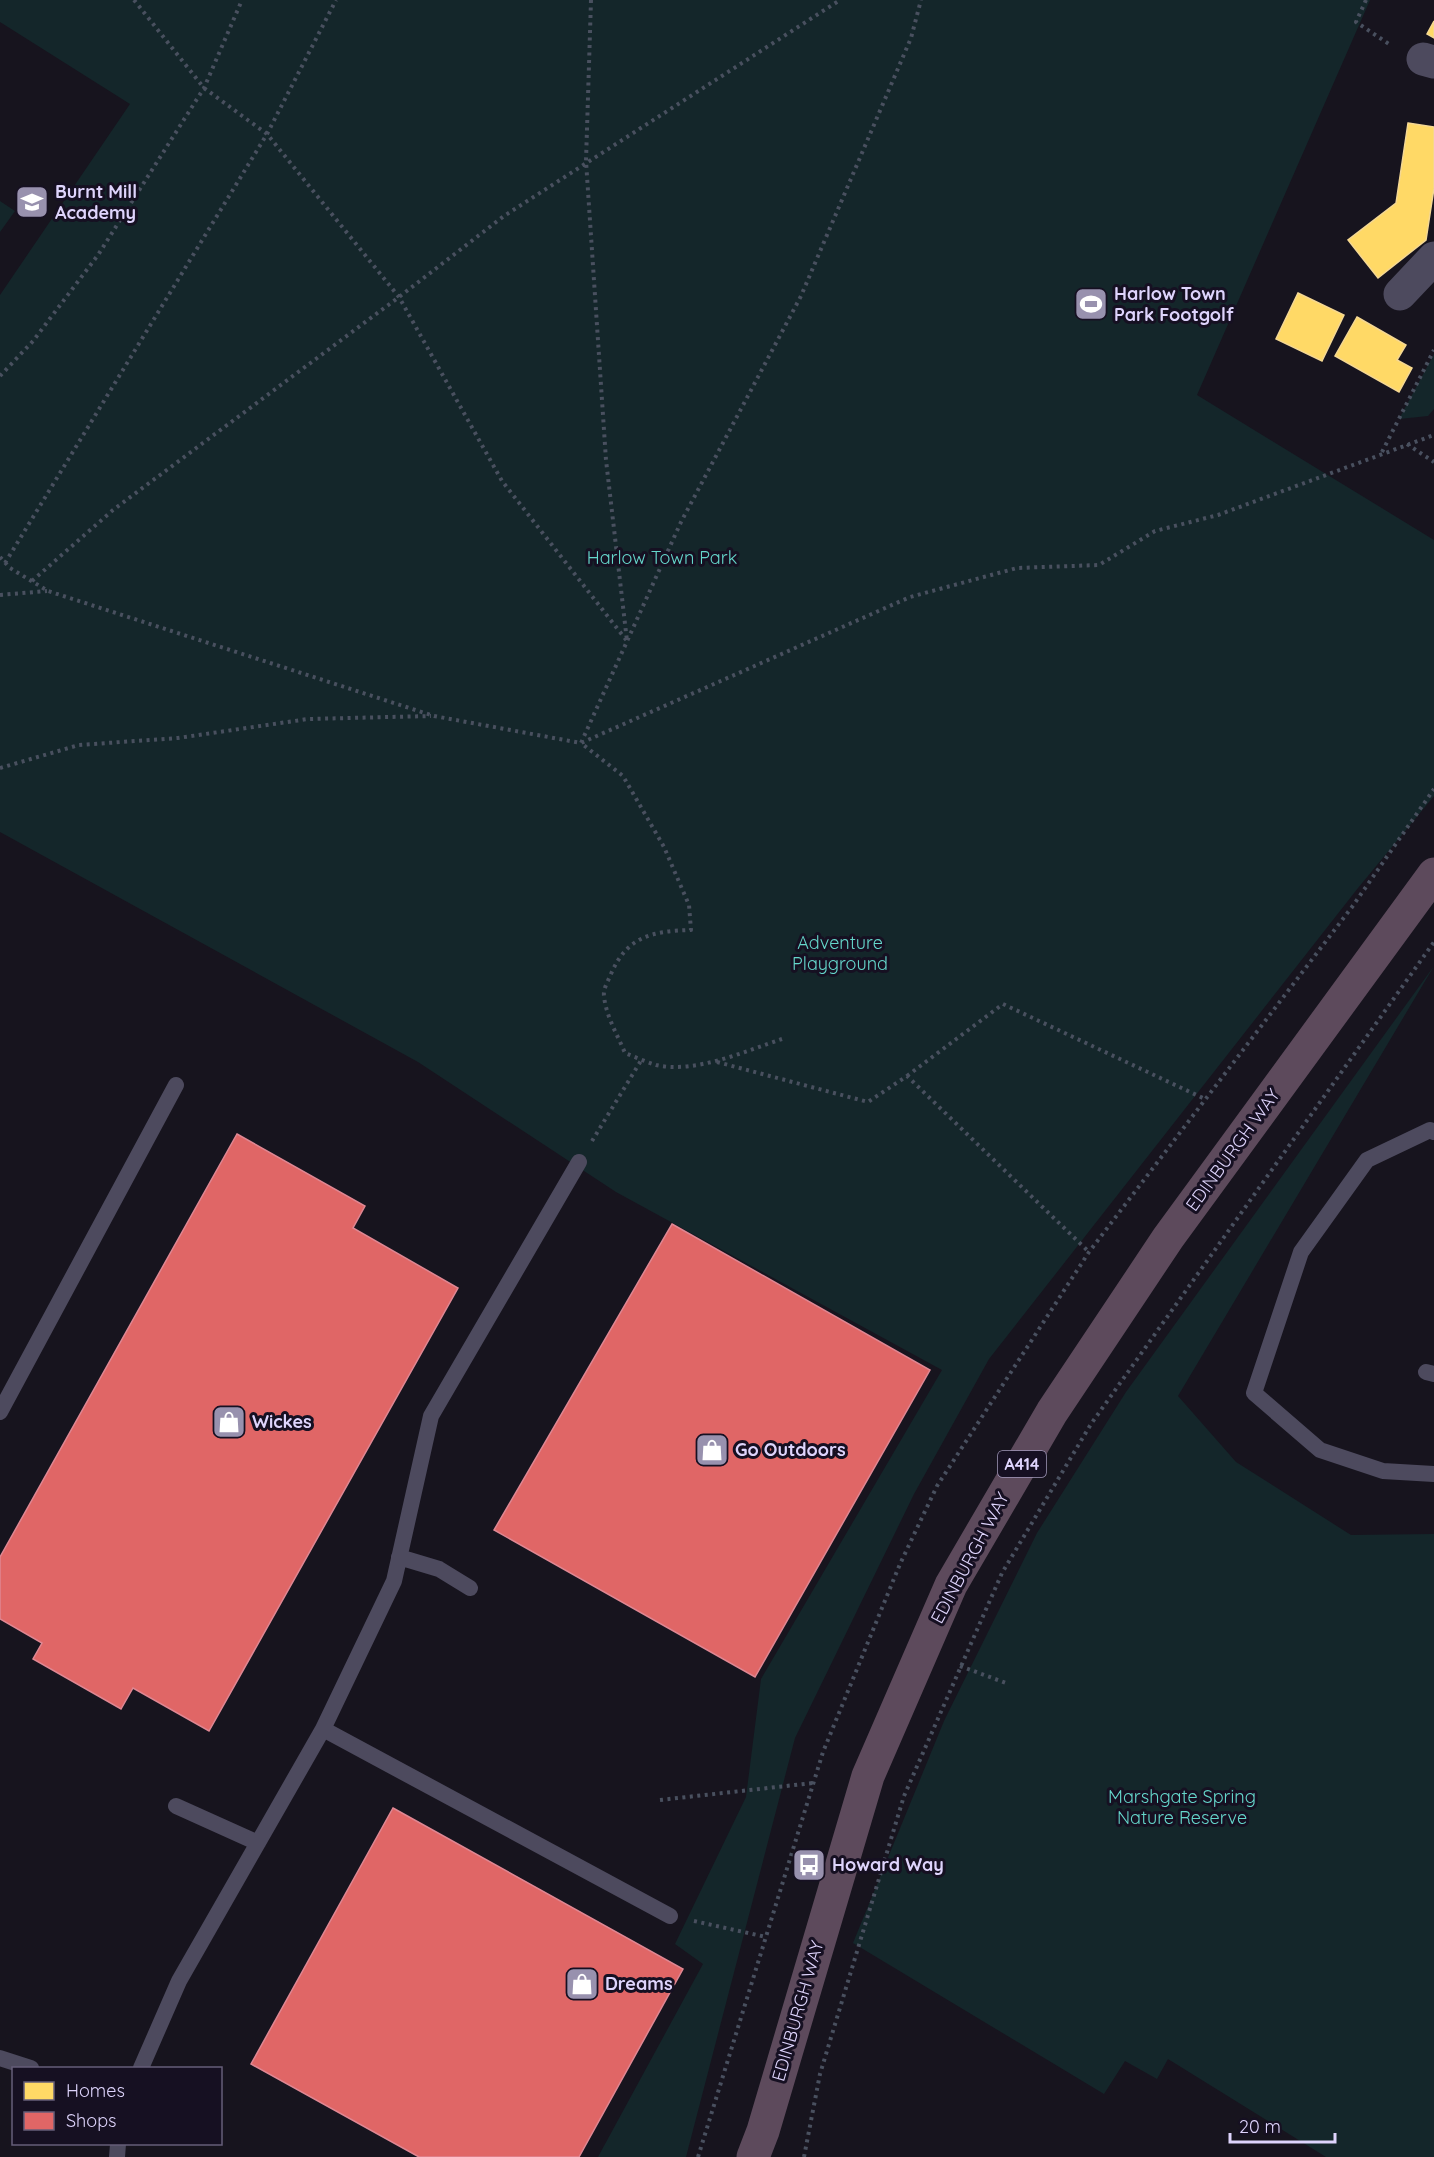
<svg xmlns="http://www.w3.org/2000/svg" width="1434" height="2157" font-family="Quicksand,sans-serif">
	<rect width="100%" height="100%" fill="#17141e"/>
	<path fill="#14262a" d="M0 0H1370L1197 395 1434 540V796L1358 888 989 1359 914 1494 795 1738 686 2157H598L703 1964 675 1944 746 1797 761 1679 942 1370 616 1192 418 1062 0 832V295L130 104 0 22Z
		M0 201 15 211 0 232Z
		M1434 354V409L1428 416 1399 419Z
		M1434 966 1178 1396 1236 1462 1351 1535 1434 1534V2157H1326L1168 2059 1157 2079 1125 2061 1104 2094 853 1943 944 1721 1037 1533 1126 1392Z"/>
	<path fill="#ffd966" stroke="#f5d893" stroke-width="1.5" d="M1434 21V38L1427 34Z
		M1408 123 1434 127V188L1426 240 1378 278 1348 240 1396 203Z
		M1298 293 1344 315 1322 361 1276 339Z
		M1357 317 1406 345 1397 360 1412 368 1399 392 1335 356Z"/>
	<path fill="#e06666" stroke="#df8793" stroke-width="1.5" d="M237 1134 365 1206 353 1228 458 1288 209 1731 133 1688 121 1709 33 1659 42 1643 0 1619V1557Z
		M672 1224 930 1370 755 1677 494 1530Z
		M393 1808 683 1969 579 2157H419L251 2064Z"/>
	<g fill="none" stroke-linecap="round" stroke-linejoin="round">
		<path stroke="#49505f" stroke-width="4" stroke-dasharray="3 4.5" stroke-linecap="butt" d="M134 0 204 88 267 134 399 297 502 481 627 641
			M591 0 586 161 606 460 627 641
			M1366 0 1356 22 1392 46
			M0 376 33 341 98 255 204 88 242 0
			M1407 444 1434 462
			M1382 452 1434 350
			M0 557 10 568 48 591 434 716 581 743 910 597 1017 568 1099 565 1155 531 1218 515 1434 435
			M5 563 267 134 336 0
			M32 581 113 510 399 297 504 216 840 0
			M0 595 47 591
			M0 768 79 745 178 738 308 719 431 716
			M782 1039C746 1051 694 1074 656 1065 646 1062 635 1057 625 1053 617 1034 606 1016 604 996 603 989 608 981 611 974 627 936 653 931 691 930L689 905 664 847 623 776 581 743 681 522 801 296 911 38 921 0
			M717 1062 868 1102 907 1076 1089 1252
			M907 1076 1003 1004 1205 1099
			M592 1141 642 1059
			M960 1666 1006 1683
			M660 1800 813 1783
			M694 1921 766 1937
			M698 2157 823 1752 900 1564 937 1486 1089 1252 1352 907 1434 789
			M804 2157 820 2074 904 1796 1002 1573 1091 1424 1434 942"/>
		<path stroke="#4d4a5e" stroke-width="16" d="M1434 1132 1430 1130 1367 1160 1301 1252 1254 1393 1320 1450 1383 1471 1434 1474
			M1426 1372 1434 1374
			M0 1412 176 1085
			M399 1557 439 1569 470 1588
			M323 1729 670 1916
			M176 1806 258 1843
			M0 2058 31 2068
			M141 2068 179 1981 323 1729 394 1581 431 1416 579 1162
			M117 2157 118 2144"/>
		<path stroke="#4d4a5e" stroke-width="33" d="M1423 59 1434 62
			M1400 294 1434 258"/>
		<path stroke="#5d4a5c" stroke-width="33" d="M753 2157 763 2131 868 1776 951 1585 1052 1412 1168 1238 1434 874"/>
	</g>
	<defs>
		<g id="school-square" transform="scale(1.725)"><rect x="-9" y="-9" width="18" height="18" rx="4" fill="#9891ae" stroke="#161022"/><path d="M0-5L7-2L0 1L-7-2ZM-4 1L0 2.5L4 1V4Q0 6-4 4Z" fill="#fff"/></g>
		<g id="stadium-square" transform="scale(1.725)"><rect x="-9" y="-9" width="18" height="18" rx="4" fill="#9891ae" stroke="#161022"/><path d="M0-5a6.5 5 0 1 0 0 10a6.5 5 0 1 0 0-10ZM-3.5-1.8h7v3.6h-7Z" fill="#fff"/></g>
		<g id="shop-square" transform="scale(1.725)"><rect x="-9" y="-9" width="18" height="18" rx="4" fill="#9891ae" stroke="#161022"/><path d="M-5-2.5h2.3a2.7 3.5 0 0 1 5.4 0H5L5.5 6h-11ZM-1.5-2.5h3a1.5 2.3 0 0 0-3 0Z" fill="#fff"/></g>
		<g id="bus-square" transform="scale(1.725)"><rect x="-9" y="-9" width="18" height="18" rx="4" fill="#9891ae" stroke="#161022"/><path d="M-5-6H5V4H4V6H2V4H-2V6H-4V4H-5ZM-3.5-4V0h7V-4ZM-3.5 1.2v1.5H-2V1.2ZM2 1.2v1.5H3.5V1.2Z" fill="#fff"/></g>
	</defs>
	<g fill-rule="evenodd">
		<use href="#school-square" x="32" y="202"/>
		<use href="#stadium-square" x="1091" y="304"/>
		<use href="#shop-square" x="229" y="1422"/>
		<use href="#shop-square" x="712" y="1450"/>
		<use href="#bus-square" x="809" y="1865"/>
		<use href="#shop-square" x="582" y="1984"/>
	</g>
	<g text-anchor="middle" stroke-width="6" stroke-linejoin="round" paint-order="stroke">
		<rect fill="#161022" stroke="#a299bb" stroke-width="1.5" x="998" y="1451" width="48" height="26" rx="4.5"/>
		<g font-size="16" font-weight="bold" fill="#ded4fc">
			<text x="1022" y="1470">A414</text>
		</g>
		<g font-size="18" font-weight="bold" fill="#ded4fc" stroke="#161022" text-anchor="start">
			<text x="55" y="198">Burnt Mill<tspan x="55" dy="21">Academy</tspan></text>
			<text x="1114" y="300">Harlow Town<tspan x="1114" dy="21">Park Footgolf</tspan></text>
			<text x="252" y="1428">Wickes</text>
			<text x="735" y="1456">Go Outdoors</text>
			<text x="832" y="1871">Howard Way</text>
			<text x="605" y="1990">Dreams</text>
		</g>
		<g font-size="18" fill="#65d7cb" stroke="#161022">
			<text x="662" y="564">Harlow Town Park</text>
			<text x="840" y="949">Adventure<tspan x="840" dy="21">Playground</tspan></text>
			<text x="1182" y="1803">Marshgate Spring<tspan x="1182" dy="21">Nature Reserve</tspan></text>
		</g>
		<g font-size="18" fill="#ded4fc" stroke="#161022">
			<text transform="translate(1233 1150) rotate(-54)" y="6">EDINBURGH WAY</text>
			<text transform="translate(970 1558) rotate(-62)" y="6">EDINBURGH WAY</text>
			<text transform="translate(798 2011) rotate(-74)" y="6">EDINBURGH WAY</text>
		</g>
	</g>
	<rect x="12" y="2067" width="210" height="78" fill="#161022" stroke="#665e79" stroke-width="1.5"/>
	<rect x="24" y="2082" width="30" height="18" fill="#ffd966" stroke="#665e79" stroke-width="1.5"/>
	<text x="66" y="2097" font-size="18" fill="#ded4fc">Homes</text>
	<rect x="24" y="2112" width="30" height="18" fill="#e06666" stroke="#665e79" stroke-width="1.5"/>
	<text x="66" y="2127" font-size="18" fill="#ded4fc">Shops</text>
	<path d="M1230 2133v9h105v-9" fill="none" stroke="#ded4fc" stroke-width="3"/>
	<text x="1239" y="2133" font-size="18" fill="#ded4fc" stroke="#161022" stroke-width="4.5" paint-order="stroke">20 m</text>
</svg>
